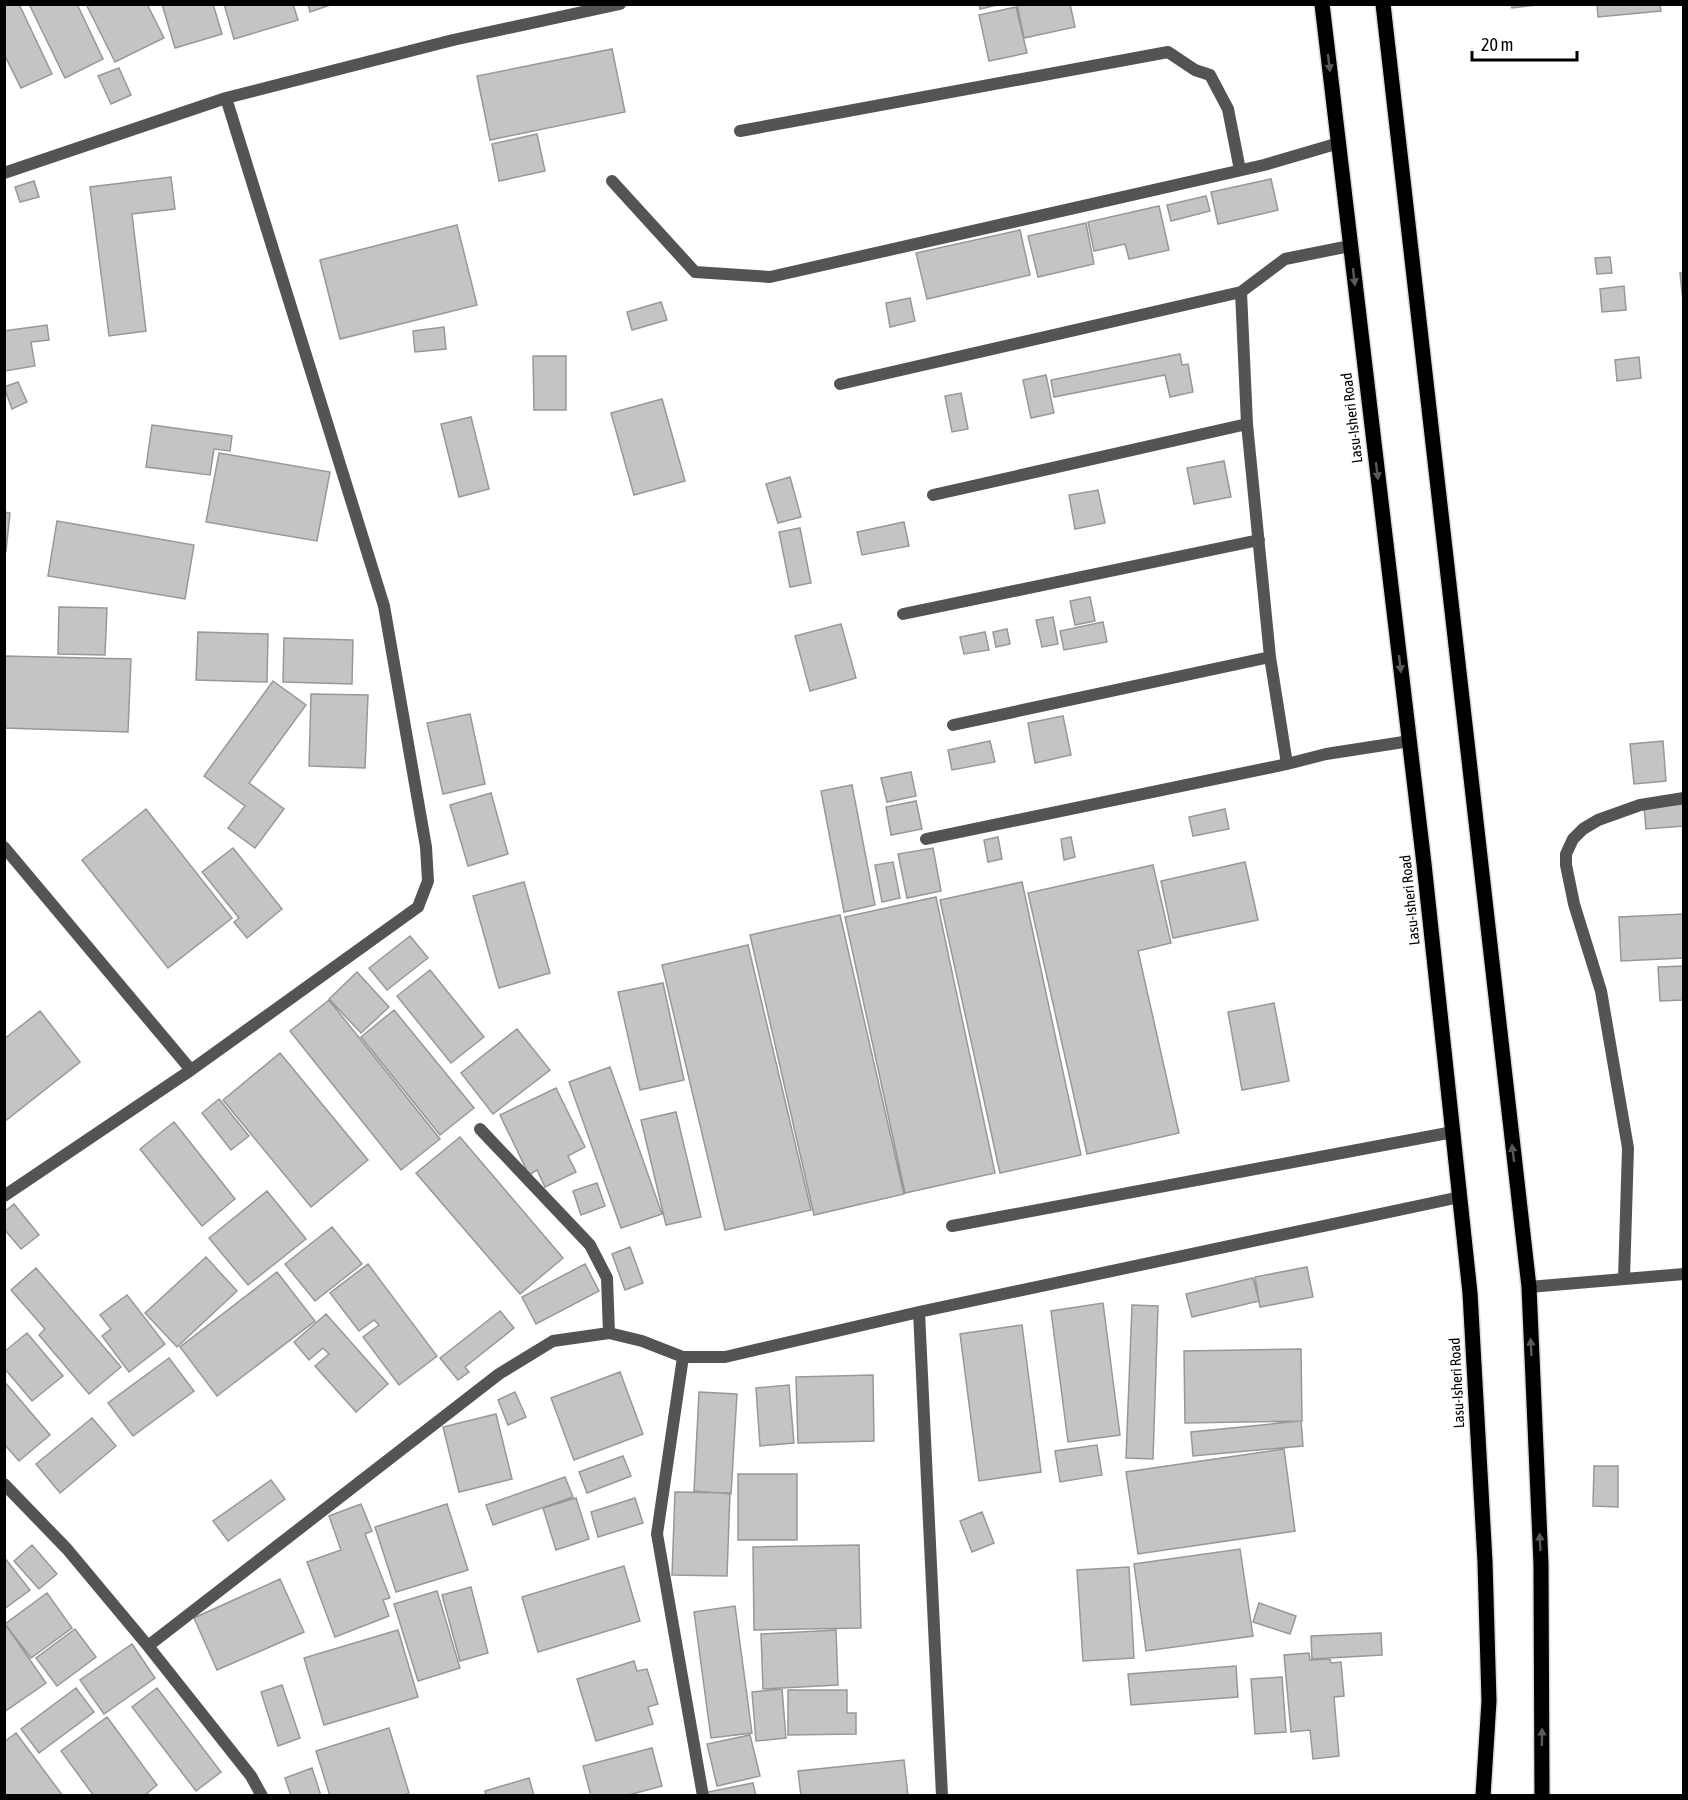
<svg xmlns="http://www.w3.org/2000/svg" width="1688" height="1800" font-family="'Asap Condensed',sans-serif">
	<rect width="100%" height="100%" fill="#fff"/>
	<path fill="#c4c4c4" stroke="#989898" stroke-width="1.5" d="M4 4H19L52 74 21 88 4 54Z
		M29 4H77L103 59 65 78Z
		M86 4H147L164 38 115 62Z
		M162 4H213L222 34 175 48Z
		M224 4H293L298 20 234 39Z
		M308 4H333L310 12Z
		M979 4H1001L980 9Z
		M1017 4H1070L1075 27 1024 38Z
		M1511 4H1544L1512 8Z
		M1597 4H1660L1661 11 1598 17Z
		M1016 7 1027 53 989 61 979 15Z
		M612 49 625 112 490 140 477 76Z
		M119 68 131 95 111 104 98 76Z
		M537 134 545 171 499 181 492 144Z
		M171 177 175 209 132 214 146 331 109 336 90 187Z
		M1271 179 1278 210 1218 224 1211 192Z
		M34 181 39 197 20 202 15 187Z
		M1206 196 1210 211 1171 221 1167 205Z
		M1159 206 1169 250 1129 259 1125 244 1094 251 1088 222Z
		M1086 223 1094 264 1038 277 1028 236Z
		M457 225 477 305 340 339 320 260Z
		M1020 230 1030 275 927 299 916 253Z
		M1610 257 1612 273 1597 274 1595 258Z
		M1680 273H1684V310Z
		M1624 286 1626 310 1602 312 1600 289Z
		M910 298 915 321 890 327 886 303Z
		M661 302 667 320 632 330 627 312Z
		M47 325 49 340 31 342 35 366 4 371V331Z
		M444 327 446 349 415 352 413 331Z
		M1180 354 1182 365 1188 364 1193 392 1170 397 1165 375 1054 397 1051 380Z
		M533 356H566V410H534Z
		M1639 357 1641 378 1617 381 1615 360Z
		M1046 375 1054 413 1031 418 1023 380Z
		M18 382 27 402 12 409 4 387Z
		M961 393 968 429 952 432 945 396Z
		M662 399 685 481 634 495 611 413Z
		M471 417 489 489 459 497 441 424Z
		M152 425 232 436 230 451 214 449 210 475 146 467Z
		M219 453 330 472 317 541 206 522Z
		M1224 461 1231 497 1194 504 1187 468Z
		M790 477 801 517 778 523 766 484Z
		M1098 490 1105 523 1075 529 1069 495Z
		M4 512 10 513 6 551H4Z
		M57 521 194 545 185 599 48 576Z
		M904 522 909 546 862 555 857 532Z
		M800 528 811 583 790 587 779 532Z
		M1090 597 1095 621 1075 625 1070 601Z
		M59 607 107 608 105 655 58 654Z
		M1053 617 1058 644 1042 647 1036 620Z
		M1103 622 1107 642 1064 650 1060 631Z
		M841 624 856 678 810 691 795 636Z
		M1007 629 1010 644 996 647 993 632Z
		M198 632 268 634 267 682 196 680Z
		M985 632 989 650 964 654 960 637Z
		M284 638 353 640 352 684 283 682Z
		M4 656 131 659 128 732 4 728Z
		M273 681 306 705 249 783 284 809 255 848 228 828 245 806 204 776Z
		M311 694 368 695 365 768 309 766Z
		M470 714 485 784 443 794 427 723Z
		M1063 716 1071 755 1035 763 1028 723Z
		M990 741 995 762 952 770 948 750Z
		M1663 741 1666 781 1634 784 1630 744Z
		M911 772 916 796 887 802 881 778Z
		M852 785 875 905 844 912 821 791Z
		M491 793 508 854 468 866 450 805Z
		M916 801 922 829 891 835 886 807Z
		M1684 804V826L1646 829 1644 807Z
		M146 809 232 918 168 968 82 860Z
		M1225 809 1229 829 1193 836 1189 817Z
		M998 837 1002 859 988 862 984 840Z
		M1071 837 1075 857 1064 860 1061 839Z
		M233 848 282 909 247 938 234 922 239 918 202 872Z
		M933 848 941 891 907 898 898 854Z
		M893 862 900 898 882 902 875 865Z
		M1245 862 1258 920 1173 938 1161 881Z
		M1153 865 1171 943 1138 951 1179 1133 1087 1154 1028 893Z
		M524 882 550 973 499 988 473 896Z
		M1022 882 1081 1155 1000 1173 940 900Z
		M936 897 995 1173 905 1193 845 917Z
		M1684 914V958L1621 961 1619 917Z
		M840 915 904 1194 814 1215 750 935Z
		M410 936 428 958 387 990 369 968Z
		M748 945 811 1210 725 1230 662 965Z
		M1684 966V1000L1660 1001 1658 967Z
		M430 970 484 1037 451 1063 397 996Z
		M357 972 389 1007 361 1033 329 999Z
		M663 983 684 1080 640 1090 618 992Z
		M329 1000 440 1139 401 1170 290 1031Z
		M1274 1003 1289 1081 1242 1090 1228 1012Z
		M394 1010 474 1108 440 1135 361 1037Z
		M40 1011 80 1062 4 1122V1039Z
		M517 1029 550 1070 493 1114 461 1073Z
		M280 1053 368 1160 311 1207 223 1100Z
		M610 1067 662 1214 621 1228 569 1082Z
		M556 1088 585 1147 568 1156 576 1172 545 1187 537 1170 529 1175 500 1115Z
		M219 1099 249 1136 231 1150 202 1113Z
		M676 1112 701 1217 666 1225 641 1120Z
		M174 1122 235 1199 202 1226 140 1149Z
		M460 1137 563 1258 520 1294 416 1173Z
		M597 1183 605 1206 581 1215 573 1191Z
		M267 1191 306 1239 248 1285 209 1238Z
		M14 1204 39 1235 21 1249 4 1229V1212Z
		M332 1227 362 1264 315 1301 285 1264Z
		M630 1247 643 1283 625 1290 612 1254Z
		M206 1257 237 1291 177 1347 145 1313Z
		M368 1264 437 1356 399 1385 363 1337 379 1325 374 1320 359 1331 330 1293Z
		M585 1264 599 1291 536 1324 522 1297Z
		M1307 1267 1313 1297 1260 1307 1255 1277Z
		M36 1268 121 1367 89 1394 39 1335 45 1329 11 1290Z
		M277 1272 315 1321 217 1396 180 1347Z
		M1253 1278 1259 1301 1192 1317 1186 1294Z
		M127 1295 165 1344 129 1372 102 1336 111 1329 100 1315Z
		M1103 1303 1120 1435 1068 1442 1051 1311Z
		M1132 1305 1158 1306 1153 1459 1126 1458Z
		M500 1311 514 1328 465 1367 469 1372 458 1380 440 1358Z
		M326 1314 388 1384 356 1412 315 1366 329 1354 323 1348 309 1360 294 1342Z
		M1022 1325 1041 1472 979 1481 960 1334Z
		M27 1333 63 1376 32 1401 4 1368V1352Z
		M1301 1349 1302 1421 1185 1423 1184 1351Z
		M169 1358 194 1391 133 1436 108 1403Z
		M620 1372 643 1434 574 1460 551 1398Z
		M873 1375 874 1441 798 1443 796 1377Z
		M4 1381 50 1435 19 1461 4 1444Z
		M789 1385 794 1443 760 1446 756 1388Z
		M515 1392 526 1417 508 1425 498 1400Z
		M699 1392 737 1394 731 1494 694 1491Z
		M496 1414 512 1479 459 1492 443 1427Z
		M92 1418 116 1446 60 1493 36 1464Z
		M1301 1421 1303 1446 1193 1456 1191 1432Z
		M1097 1445 1102 1475 1060 1482 1055 1451Z
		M1284 1449 1295 1531 1138 1554 1126 1472Z
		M623 1456 631 1476 587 1493 579 1472Z
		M1594 1466H1618V1507L1593 1506Z
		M738 1474H797V1540H738Z
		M565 1477 573 1497 493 1525 486 1505Z
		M271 1480 285 1499 228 1541 213 1521Z
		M675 1492 730 1493 727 1576 672 1575Z
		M576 1498 589 1539 556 1550 543 1508Z
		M635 1498 643 1523 598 1537 591 1512Z
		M361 1504 372 1531 365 1534 390 1598 383 1600 389 1616 335 1637 307 1562 341 1550 329 1516Z
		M447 1504 468 1570 396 1592 375 1527Z
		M982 1512 994 1543 972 1552 960 1521Z
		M32 1545 57 1574 39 1589 14 1561Z
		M859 1545 861 1628 754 1630 753 1547Z
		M1240 1549 1253 1636 1146 1651 1134 1564Z
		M4 1557 30 1590 4 1609Z
		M624 1566 640 1621 538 1652 522 1597Z
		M1129 1567 1134 1658 1083 1661 1077 1570Z
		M280 1579 304 1632 217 1670 194 1618Z
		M471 1587 488 1653 460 1661 442 1595Z
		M437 1591 460 1668 418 1681 394 1604Z
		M47 1593 72 1628 31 1658 5 1624Z
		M1259 1603 1296 1616 1290 1634 1253 1622Z
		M735 1606 752 1733 711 1738 694 1612Z
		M5 1624 46 1683 4 1712V1625Z
		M75 1629 96 1657 57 1686 36 1658Z
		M398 1630 418 1697 324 1725 304 1658Z
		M836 1630 838 1685 763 1689 761 1634Z
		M1381 1633 1382 1655 1312 1659 1311 1636Z
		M132 1644 155 1678 104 1714 80 1680Z
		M1309 1653 1310 1660 1330 1659 1331 1663 1341 1662 1344 1696 1334 1697 1339 1756 1313 1759 1310 1730 1291 1732 1284 1655Z
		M634 1661 637 1671 647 1669 658 1704 648 1707 653 1724 596 1741 577 1679Z
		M1236 1666 1238 1697 1131 1705 1128 1674Z
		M1282 1677 1286 1732 1255 1734 1251 1679Z
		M282 1685 300 1738 278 1746 261 1692Z
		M76 1688 94 1712 39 1753 21 1729Z
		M157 1688 221 1772 196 1791 132 1707Z
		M782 1689 786 1738 756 1741 752 1692Z
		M788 1690H847V1713H856V1734L788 1735Z
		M107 1717 157 1785 144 1796H94L61 1751Z
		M389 1728 409 1793 402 1796H330L316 1751Z
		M16 1733 63 1796 4 1795V1742Z
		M750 1735 760 1776 717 1786 707 1744Z
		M652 1748 662 1786 625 1796H591L583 1766Z
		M904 1760 908 1796H801L798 1771Z
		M312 1768 321 1796H291L285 1778Z
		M529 1778 534 1796H486L485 1791Z
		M753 1783 756 1796H709L708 1792Z"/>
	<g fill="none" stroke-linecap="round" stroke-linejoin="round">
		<g stroke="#dbdbdb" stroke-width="18">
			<path id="primary" d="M1322 4 1424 864 1470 1293 1485 1562 1489 1701 1483 1796
				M1383 4 1529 1287 1541 1564 1542 1796"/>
		</g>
		<path stroke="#545454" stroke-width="12" d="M952 1226 1453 1132"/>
		<path stroke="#545454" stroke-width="12" d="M226 98 453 40 620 4
			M740 131 1168 52 1195 70 1210 75 1228 109 1240 170
			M4 173 226 98 384 606 426 847 428 881 418 907 191 1070
			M612 181 695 272 770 277 1264 165 1339 143
			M1350 246 1285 259 1241 292 1247 424 1270 657 1287 764 1326 754 1410 741
			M840 384 1241 292
			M933 495 1247 424
			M903 614 1259 540
			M953 725 1270 657
			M926 839 1287 764
			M4 847 191 1070 4 1196
			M480 1129 590 1245 607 1278 609 1333
			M1624 1279 1628 1148 1601 991 1574 904 1566 865V854L1573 839 1583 829 1598 820 1640 805 1684 798
			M1529 1287 1684 1274
			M919 1312 942 1796
			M683 1357 657 1534 703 1796
			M4 1484 67 1549 148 1646 251 1776 262 1796
			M148 1646 499 1374 553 1341 609 1333 642 1341 683 1357H725L919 1312 1460 1197"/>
		<use href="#primary" stroke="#000" stroke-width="15"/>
	</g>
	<defs><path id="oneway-solid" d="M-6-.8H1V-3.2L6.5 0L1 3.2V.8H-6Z" transform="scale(1.5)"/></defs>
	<g fill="#595959">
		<use href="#oneway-solid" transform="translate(1329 63) rotate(83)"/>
		<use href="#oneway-solid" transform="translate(1354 277) rotate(83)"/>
		<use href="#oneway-solid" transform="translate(1377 471) rotate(83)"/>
		<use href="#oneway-solid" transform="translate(1400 664) rotate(83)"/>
		<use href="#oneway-solid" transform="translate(1513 1153) rotate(-97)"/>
		<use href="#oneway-solid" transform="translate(1531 1347) rotate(-93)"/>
		<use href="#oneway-solid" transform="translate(1540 1542) rotate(-93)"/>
		<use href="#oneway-solid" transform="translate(1542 1737) rotate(-89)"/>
	</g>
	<g text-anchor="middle" stroke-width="5" stroke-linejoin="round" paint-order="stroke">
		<g font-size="15" fill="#000" stroke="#fff">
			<text transform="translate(1352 418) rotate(-97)" y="5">Lasu-Isheri Road</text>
			<text transform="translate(1410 900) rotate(-96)" y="5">Lasu-Isheri Road</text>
			<text transform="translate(1457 1383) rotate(-93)" y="5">Lasu-Isheri Road</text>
		</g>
	</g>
	<rect width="1688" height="1800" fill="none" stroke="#000000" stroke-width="12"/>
	<path d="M1472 51v9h105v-9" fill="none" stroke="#000000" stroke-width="3"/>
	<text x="1481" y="51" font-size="18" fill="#000000" stroke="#ffffff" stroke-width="4.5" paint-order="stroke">20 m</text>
</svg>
